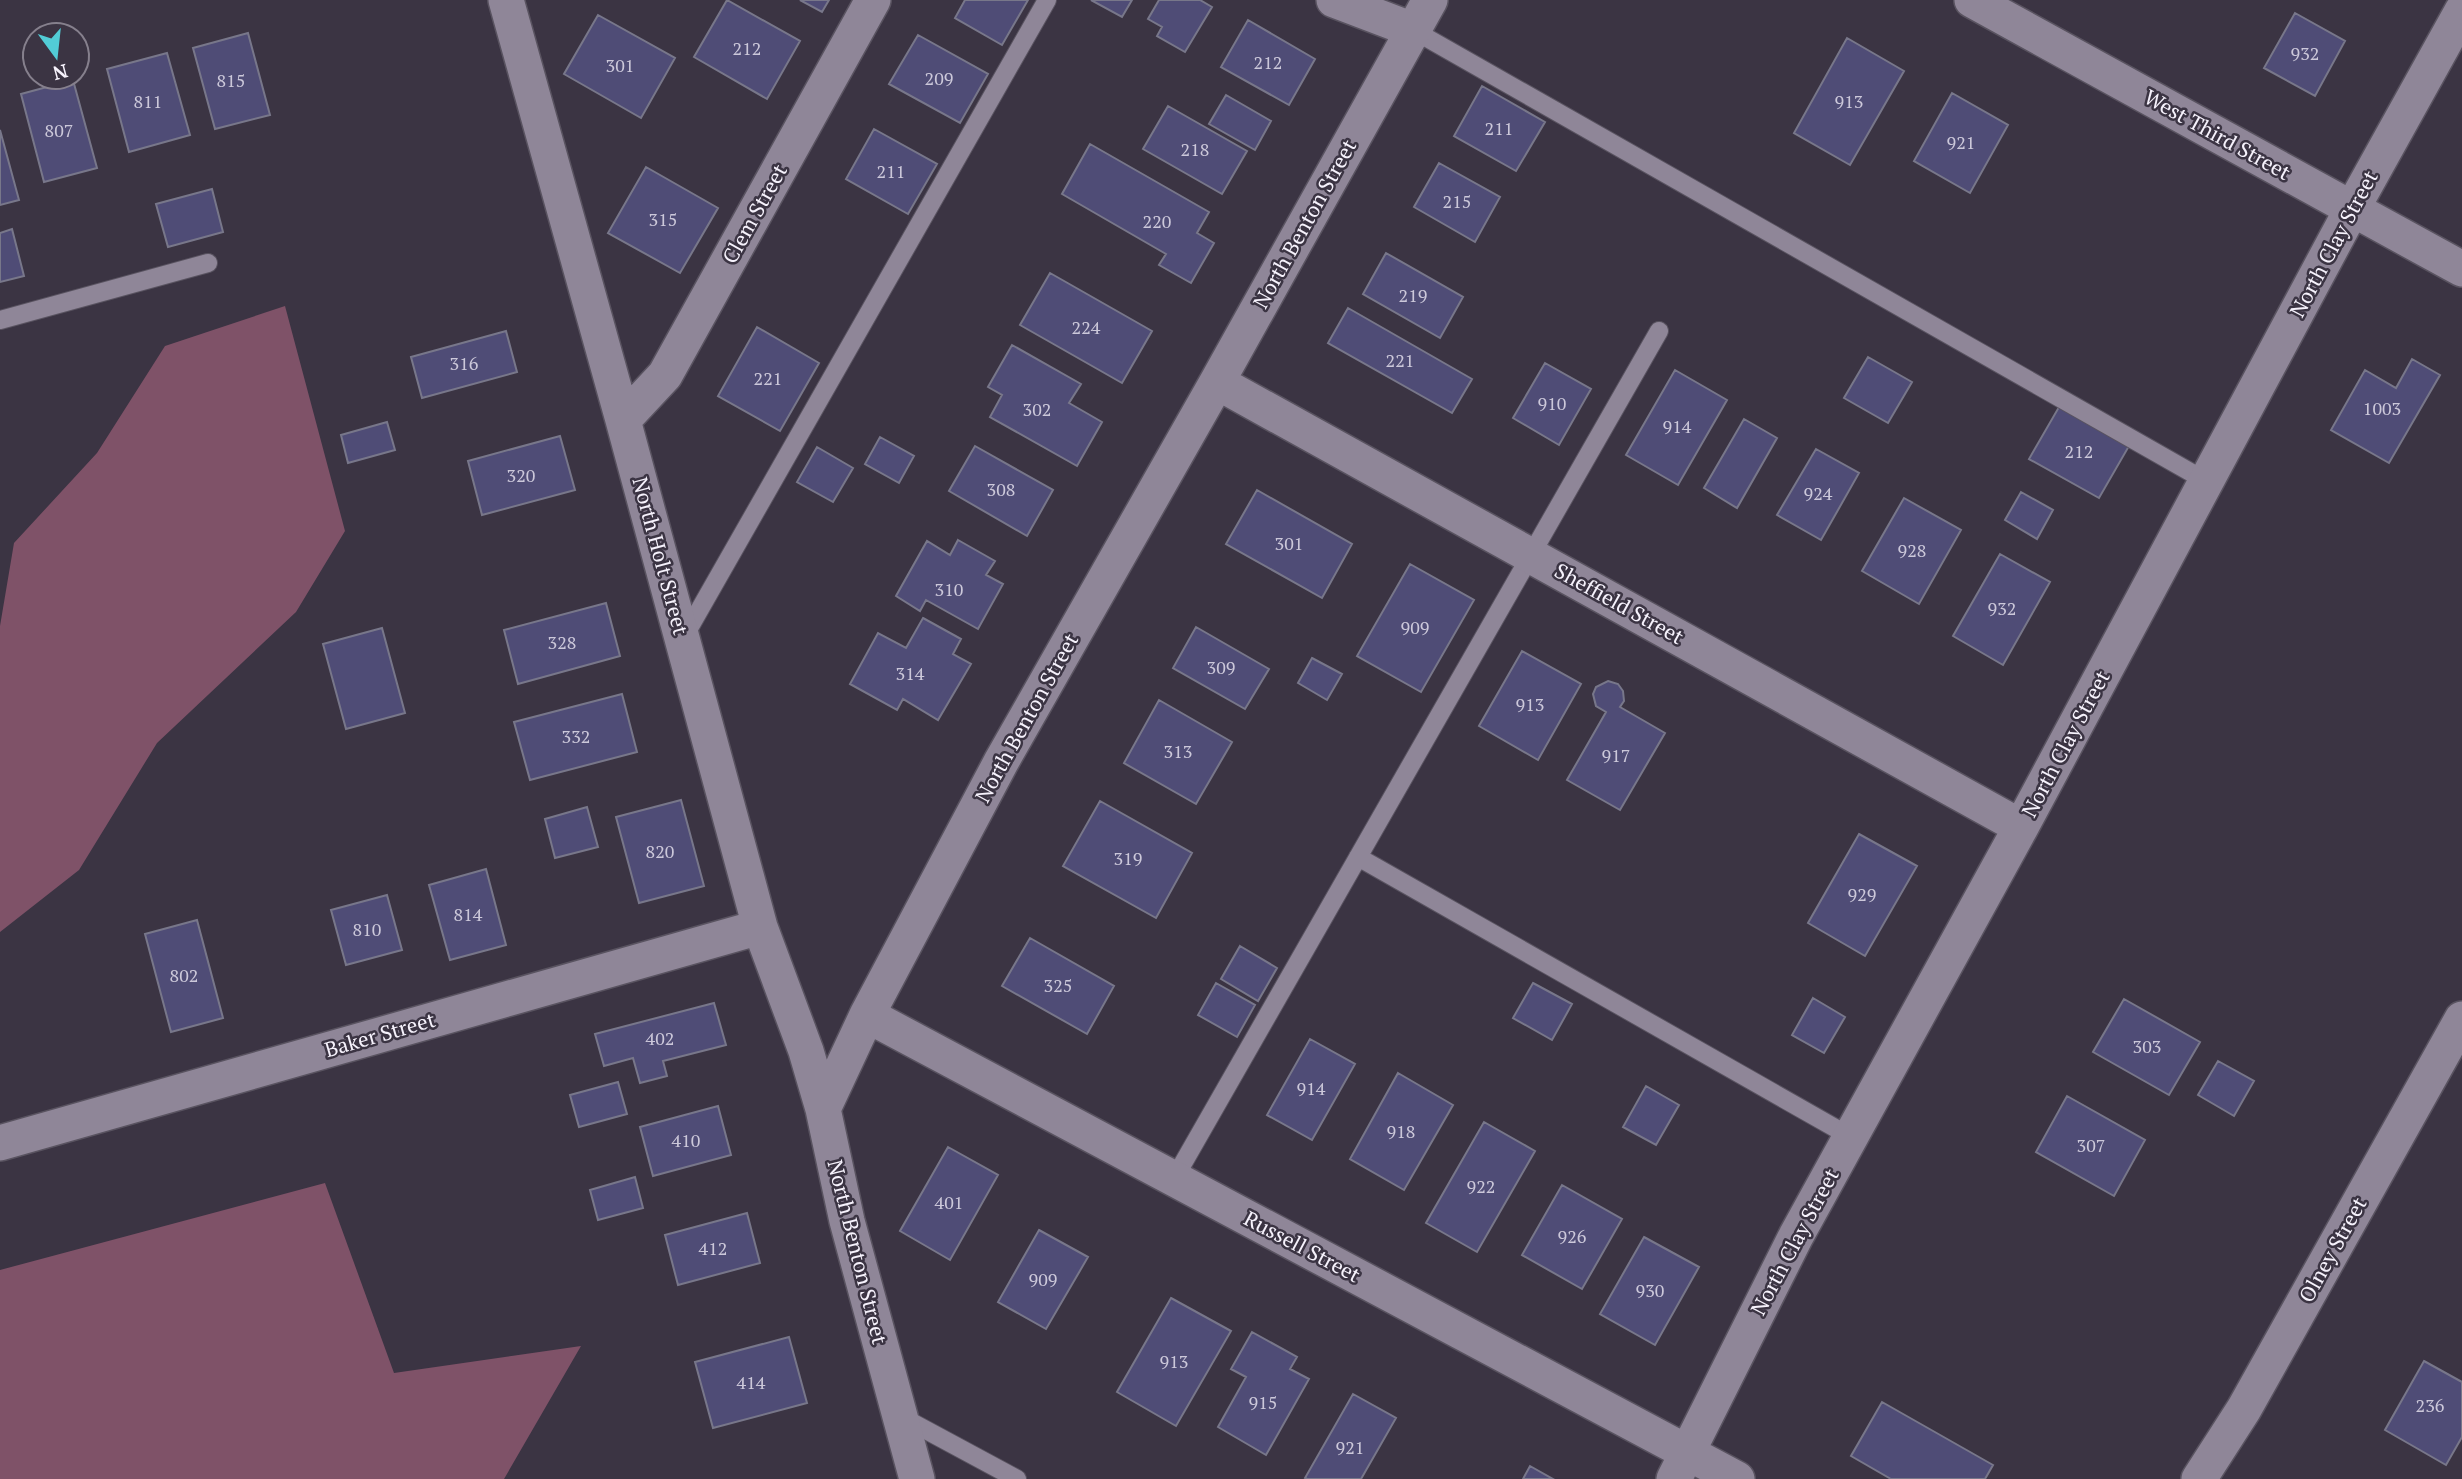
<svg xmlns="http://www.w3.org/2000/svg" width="2462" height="1479" font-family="'PT Serif',serif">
	<rect width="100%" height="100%" fill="#3b3443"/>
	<path fill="#7f5268" d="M285 306 345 531 296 612 157 743 79 870 0 932V626L14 543 97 453 165 346Z
		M325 1183 394 1373 581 1346 504 1479H0V1270Z"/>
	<path fill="#4f4c76" stroke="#78778a" stroke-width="2" d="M727 0 800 41 767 99 694 57Z
		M800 0H829L822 12Z
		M965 0H1028L1002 45 955 18Z
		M1091 0H1132L1122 17Z
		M1159 0H1200L1212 7 1185 52 1157 36 1162 27 1148 19Z
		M2295 13 2345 41 2315 96 2264 68Z
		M598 15 675 58 641 118 564 74Z
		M1248 20 1315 59 1289 105 1221 67Z
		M248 33 270 115 215 129 193 48Z
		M918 35 988 74 960 123 889 84Z
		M1847 38 1904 71 1850 165 1794 133Z
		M167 53 190 135 129 152 107 69Z
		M73 80 97 168 44 182 21 94Z
		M1482 86 1545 122 1516 171 1454 136Z
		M1952 93 2008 125 1970 193 1914 161Z
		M1226 95 1271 121 1255 150 1209 124Z
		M1168 106 1247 151 1222 194 1143 149Z
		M874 129 937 164 908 214 846 179Z
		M0 130 19 200 0 205Z
		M1090 144 1209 212 1197 233 1214 243 1191 283 1159 265 1166 254 1062 194Z
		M1439 163 1500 197 1475 242 1414 207Z
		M646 167 718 208 680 273 608 233Z
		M212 189 223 232 168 247 156 204Z
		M12 229 24 276 0 282V233Z
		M1386 253 1463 297 1440 338 1363 294Z
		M1050 273 1152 331 1122 383 1020 325Z
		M1348 308 1472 379 1452 413 1328 343Z
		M757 327 819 363 780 431 718 396Z
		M506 331 517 372 422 398 411 357Z
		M1012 345 1081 384 1069 403 1102 422 1077 466 990 417 1002 395 988 387Z
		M1868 357 1912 382 1888 423 1844 398Z
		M2412 359 2440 375 2389 463 2331 430 2365 370 2396 388Z
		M1545 363 1591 389 1559 445 1513 418Z
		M1675 370 1727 400 1678 485 1626 455Z
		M2059 407 2129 446 2099 498 2029 459Z
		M1744 419 1777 438 1737 508 1704 488Z
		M387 422 395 450 348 463 341 435Z
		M560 436 575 490 482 515 468 461Z
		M880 437 914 456 899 483 865 464Z
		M975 446 1053 490 1027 536 949 491Z
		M817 447 853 468 833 502 797 482Z
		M1816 449 1859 473 1821 540 1777 515Z
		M1257 490 1352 544 1322 598 1226 544Z
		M2021 492 2053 510 2037 539 2005 520Z
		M1904 498 1961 530 1919 604 1862 571Z
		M958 540 995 561 986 575 1003 584 978 629 926 600 920 611 896 596 927 541 950 555Z
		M2000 554 2050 582 2003 665 1953 636Z
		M1410 564 1474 600 1421 692 1357 656Z
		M606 603 620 656 518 684 504 630Z
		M923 618 961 639 953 654 971 664 938 720 903 699 897 710 850 684 878 633 906 648Z
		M1196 627 1269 669 1245 709 1173 668Z
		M382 628 405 713 346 729 323 644Z
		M1522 651 1581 684 1538 760 1479 726Z
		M1312 658 1342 674 1327 700 1298 683Z
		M1608 681 1618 684 1623 691 1624 701 1620 707 1665 733 1620 810 1567 780 1606 712 1596 706 1593 694 1596 687Z
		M622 694 637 752 530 780 514 722Z
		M1159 700 1232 742 1196 804 1124 763Z
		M681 800 704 886 639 903 616 817Z
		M1100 801 1192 853 1156 918 1063 866Z
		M587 807 598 847 555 858 545 819Z
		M1859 834 1917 866 1865 956 1808 923Z
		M486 869 506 945 450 960 429 885Z
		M387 895 402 950 346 965 331 910Z
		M197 920 223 1018 171 1032 145 934Z
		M1030 938 1114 986 1087 1034 1002 986Z
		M1240 946 1277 968 1258 1001 1221 979Z
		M1216 983 1255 1005 1237 1037 1198 1015Z
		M1533 983 1572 1004 1552 1040 1513 1018Z
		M1813 998 1845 1017 1824 1053 1792 1035Z
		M2124 999 2200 1042 2169 1095 2093 1052Z
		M714 1003 726 1045 663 1061 667 1076 640 1083 633 1058 604 1066 595 1034Z
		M1310 1039 1355 1064 1312 1140 1267 1115Z
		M2218 1061 2254 1081 2234 1116 2198 1095Z
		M1398 1073 1453 1105 1404 1190 1350 1159Z
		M618 1082 627 1114 579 1127 570 1095Z
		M1646 1086 1679 1105 1656 1145 1623 1127Z
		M2067 1096 2145 1140 2114 1196 2036 1152Z
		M718 1106 731 1155 653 1176 640 1127Z
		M1484 1122 1535 1151 1477 1252 1426 1223Z
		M948 1147 998 1175 950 1260 900 1231Z
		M635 1177 643 1208 598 1220 590 1190Z
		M1562 1185 1622 1219 1582 1289 1522 1255Z
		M747 1213 760 1263 678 1285 665 1235Z
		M1039 1230 1088 1257 1046 1329 998 1302Z
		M1644 1237 1699 1267 1655 1345 1600 1314Z
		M1171 1298 1231 1331 1176 1426 1117 1392Z
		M1252 1332 1297 1357 1290 1369 1309 1379 1266 1455 1218 1427 1246 1377 1231 1369Z
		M789 1337 807 1403 713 1428 695 1362Z
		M2424 1361 2462 1382V1437L2446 1465 2385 1430Z
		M1353 1394 1396 1418 1361 1479H1307L1305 1478Z
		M1882 1402 1993 1465 1985 1479H1891L1851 1456Z
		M1530 1466 1553 1479H1523Z"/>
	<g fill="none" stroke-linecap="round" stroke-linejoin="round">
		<g stroke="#595360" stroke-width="20">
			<path id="service" d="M1413 30 2206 481
				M0 320 208 263
				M684 637 1047 0
				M1358 857 1851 1137
				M1174 1179 1659 331
				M900 1416 1017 1479"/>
		</g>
		<g stroke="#595360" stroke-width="38">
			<path id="minor" d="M506 0 623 420 760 927 806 1051 823 1109
				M1334 0 1413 30
				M1972 0 2462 269
				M1217 382 2021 827
				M623 420 665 375 873 0
				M867 1015 1737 1479
				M0 1143 760 927
				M917 1479 847 1221 823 1109 867 1015 1001 762 1217 382 1430 0
				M1674 1479 1796 1236 2021 827 2352 209 2462 11
				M2199 1479 2244 1409 2462 1019"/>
		</g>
		<use href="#service" stroke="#8f8698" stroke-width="18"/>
		<use href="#minor" stroke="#8f8698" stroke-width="35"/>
	</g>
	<g text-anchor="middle" stroke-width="5" stroke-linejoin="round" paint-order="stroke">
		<g font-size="18" fill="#ccc8da">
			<text x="747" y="55">212</text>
			<text x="2305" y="60">932</text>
			<text x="1268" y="69">212</text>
			<text x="620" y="72">301</text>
			<text x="939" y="85">209</text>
			<text x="231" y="87">815</text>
			<text x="148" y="108">811</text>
			<text x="1849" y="108">913</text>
			<text x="1499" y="135">211</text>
			<text x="59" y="137">807</text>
			<text x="1961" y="149">921</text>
			<text x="1195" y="156">218</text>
			<text x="891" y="178">211</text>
			<text x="1457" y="208">215</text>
			<text x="663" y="226">315</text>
			<text x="1157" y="228">220</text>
			<text x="1413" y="302">219</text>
			<text x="1086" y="334">224</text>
			<text x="1400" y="367">221</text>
			<text x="464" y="370">316</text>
			<text x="768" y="385">221</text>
			<text x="1552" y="410">910</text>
			<text x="2382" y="415">1003</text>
			<text x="1037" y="416">302</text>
			<text x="1677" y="433">914</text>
			<text x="2079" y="458">212</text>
			<text x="521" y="482">320</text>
			<text x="1001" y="496">308</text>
			<text x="1818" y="500">924</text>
			<text x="1289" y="550">301</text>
			<text x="1912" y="557">928</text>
			<text x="949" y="596">310</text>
			<text x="2002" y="615">932</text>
			<text x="1415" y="634">909</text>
			<text x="562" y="649">328</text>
			<text x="1221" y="674">309</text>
			<text x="910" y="680">314</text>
			<text x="1530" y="711">913</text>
			<text x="576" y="743">332</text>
			<text x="1178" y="758">313</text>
			<text x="1616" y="762">917</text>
			<text x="660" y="858">820</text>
			<text x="1128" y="865">319</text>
			<text x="1862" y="901">929</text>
			<text x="468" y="921">814</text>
			<text x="367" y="936">810</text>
			<text x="184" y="982">802</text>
			<text x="1058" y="992">325</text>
			<text x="660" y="1045">402</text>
			<text x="2147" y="1053">303</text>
			<text x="1311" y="1095">914</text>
			<text x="1401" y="1138">918</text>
			<text x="686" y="1147">410</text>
			<text x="2091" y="1152">307</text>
			<text x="1481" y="1193">922</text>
			<text x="949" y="1209">401</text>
			<text x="1572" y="1243">926</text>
			<text x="713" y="1255">412</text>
			<text x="1043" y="1286">909</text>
			<text x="1650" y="1297">930</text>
			<text x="1174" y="1368">913</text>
			<text x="751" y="1389">414</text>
			<text x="1263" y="1409">915</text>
			<text x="2430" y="1412">236</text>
			<text x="1350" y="1454">921</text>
		</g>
		<g font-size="21" fill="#f6f2fc" stroke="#3b3443">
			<text transform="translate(2217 135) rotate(29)" y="7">West Third Street</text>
			<text transform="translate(755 214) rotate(-61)" y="7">Clem Street</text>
			<text transform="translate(1305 224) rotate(-61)" y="7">North Benton Street</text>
			<text transform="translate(2334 244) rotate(-62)" y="7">North Clay Street</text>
			<text transform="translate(660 556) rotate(75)" y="7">North Holt Street</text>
			<text transform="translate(1619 604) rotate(29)" y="7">Sheffield Street</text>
			<text transform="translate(1027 718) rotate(-61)" y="7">North Benton Street</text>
			<text transform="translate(2066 744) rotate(-62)" y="7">North Clay Street</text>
			<text transform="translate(380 1035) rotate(-16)" y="7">Baker Street</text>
			<text transform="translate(1795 1242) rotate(-62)" y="7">North Clay Street</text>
			<text transform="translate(1302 1247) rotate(28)" y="7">Russell Street</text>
			<text transform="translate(2333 1250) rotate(-61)" y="7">Olney Street</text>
			<text transform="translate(857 1252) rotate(76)" y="7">North Benton Street</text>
		</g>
	</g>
	<g transform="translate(56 56) rotate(165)"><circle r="33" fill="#3b3443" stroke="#86808d" stroke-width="2"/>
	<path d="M0-5L12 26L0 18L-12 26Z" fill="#52ccd6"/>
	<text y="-10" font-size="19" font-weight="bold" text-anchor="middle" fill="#f6f2fc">N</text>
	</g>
</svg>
